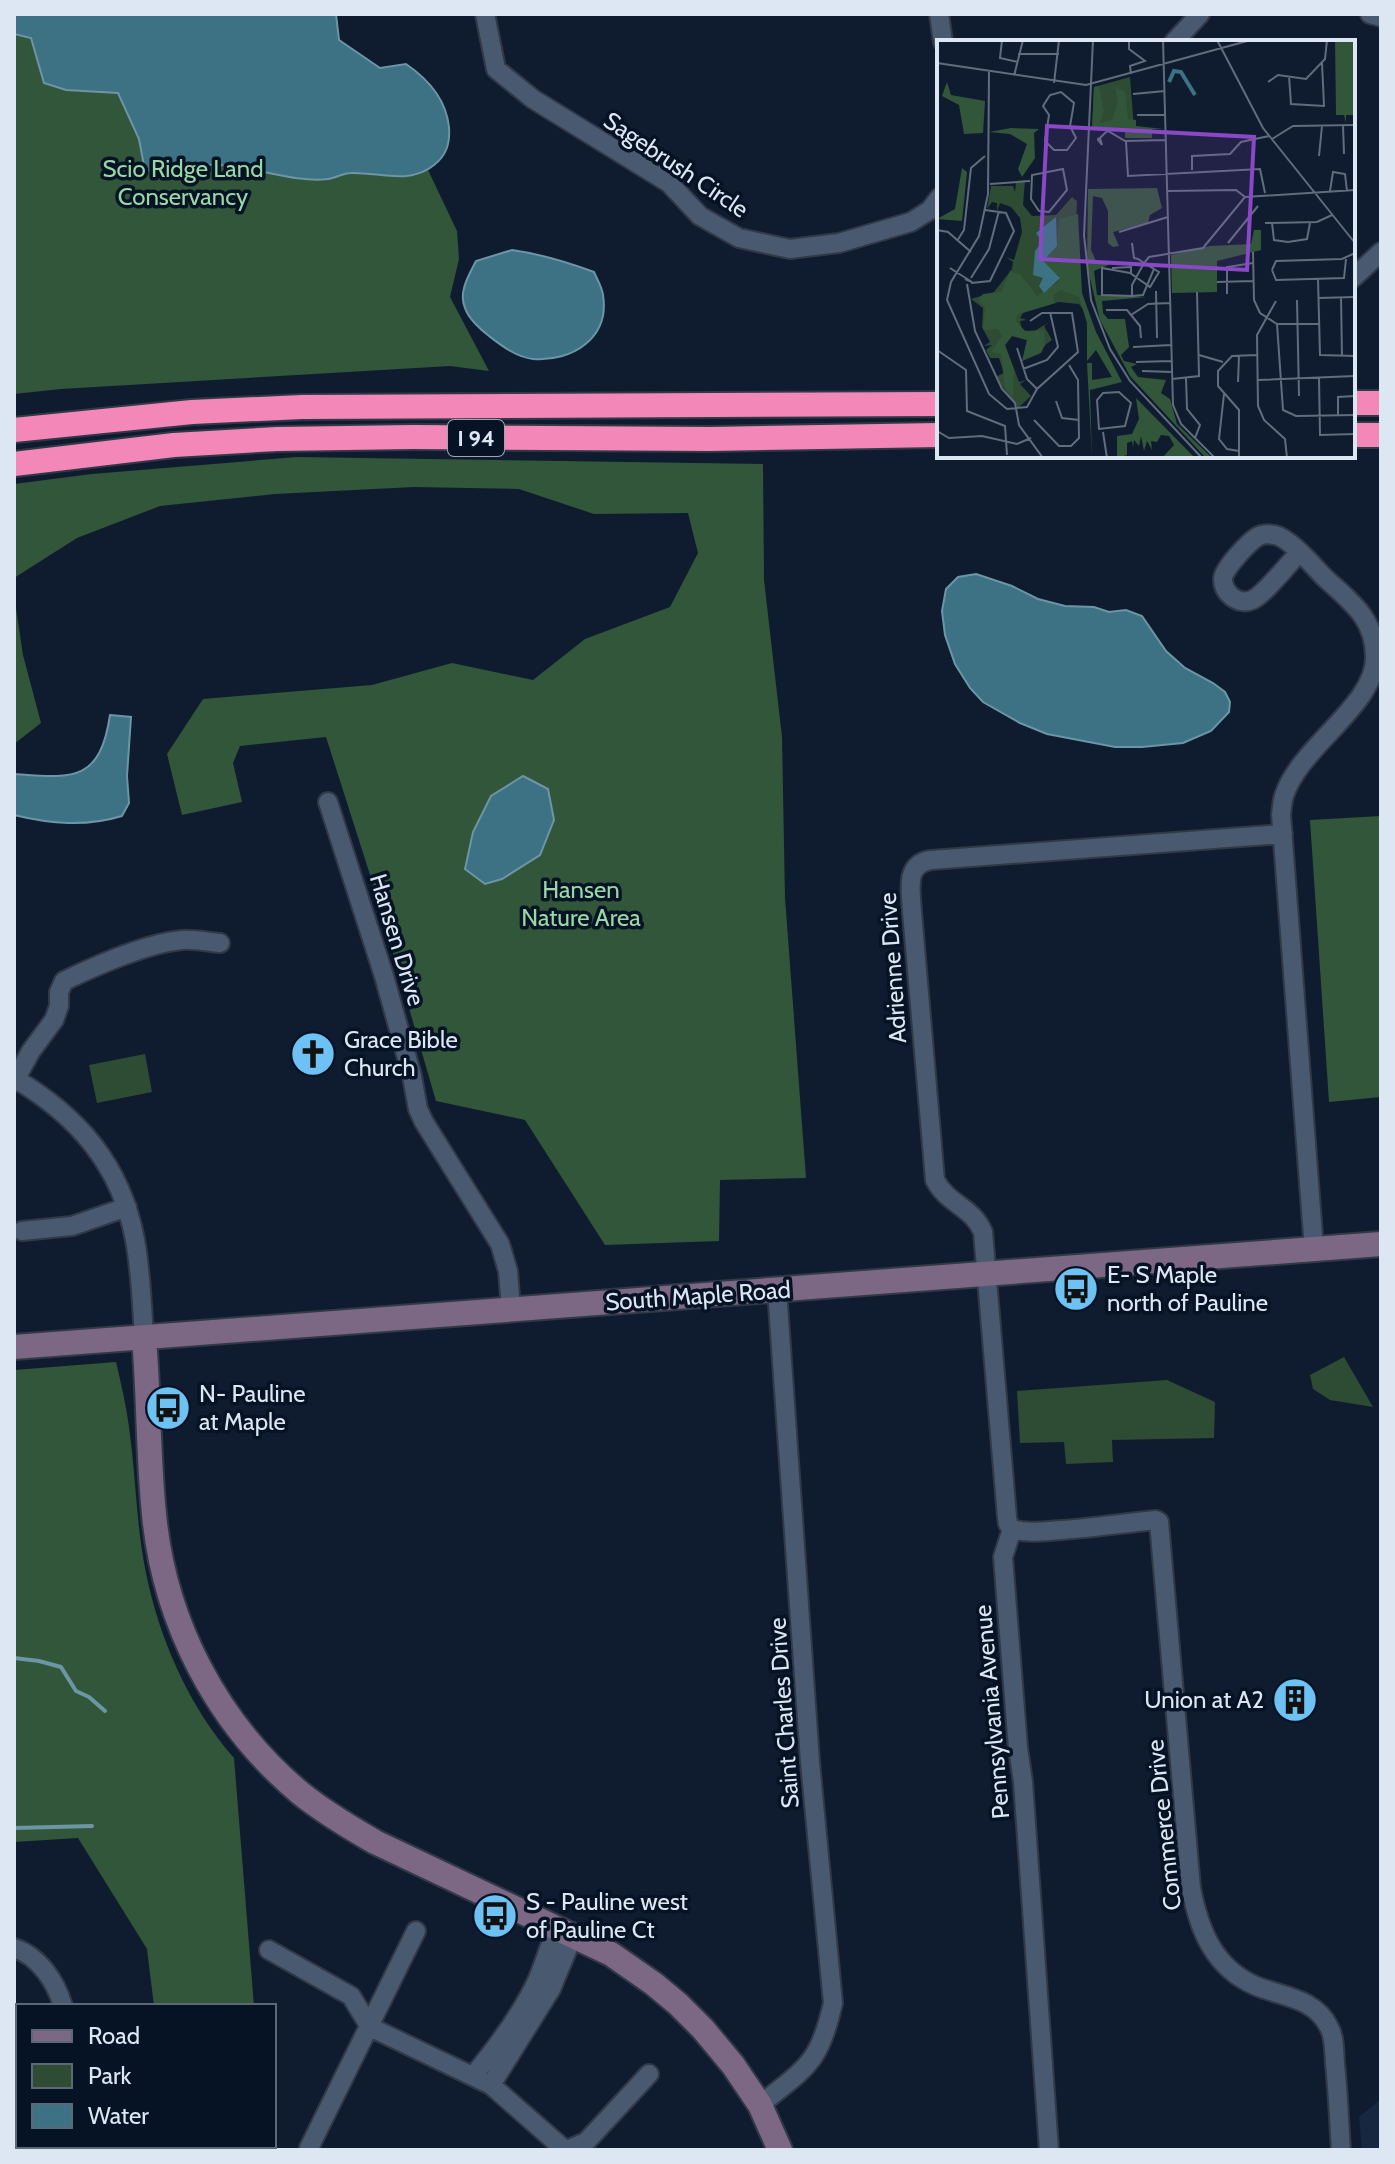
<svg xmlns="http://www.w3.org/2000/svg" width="1395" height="2164" font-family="Cabin,sans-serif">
	<rect width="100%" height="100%" fill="#0f1c2f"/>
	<path fill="#16273f" d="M1381 2099V2150H1362L1359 2117Z"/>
	<path fill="#2e4b34" d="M145 1054 152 1092 97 1103 89 1065Z
		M1344 1357 1373 1407 1330 1400 1313 1389 1310 1375Z
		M1167 1380 1215 1402 1214 1438 1112 1440 1113 1462 1066 1464 1064 1442 1020 1443 1017 1391Z"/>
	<path fill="#325639" d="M14 34 31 38 66 90 118 92 139 139 145 170 166 167 230 166 263 172 328 179 348 172 414 176 428 170 457 231 459 259 450 297 489 371 450 366 61 389 14 394Z
		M297 457 763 464 764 580 782 737 785 898 806 1178 720 1180 719 1241 605 1245 525 1120 436 1101 372 881 326 737 240 746 233 763 242 802 182 815 167 754 203 699 372 685 452 663 533 680 585 639 670 607 698 553 688 513 594 514 519 489 414 487 275 494 160 506 77 538 14 578V484L92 474Z
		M14 595 23 655 41 723 14 744Z
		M1381 816V1097L1329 1102 1310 820Z
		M116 1362C121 1383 126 1405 129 1427 136 1476 136 1525 146 1573 159 1638 189 1707 234 1758L254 2006H154L147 1949 78 1838 14 1842V1370Z"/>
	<path fill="#3c7283" stroke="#6c95a5" stroke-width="2" d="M14 14H336L339 40 380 68 406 64C428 79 446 99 449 127 450 143 447 155 434 165 410 185 379 172 351 173 343 173 336 178 328 179 298 183 260 169 230 166 203 163 172 166 145 171L139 139 118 93 66 90 44 83 31 38 14 34Z
		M512 250C541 254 567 262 594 272 597 279 602 287 603 295 610 338 572 362 533 359 516 357 502 346 489 336 481 330 468 318 465 308 458 292 469 275 476 261Z
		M976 574 1012 586 1038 599 1065 606 1094 607 1109 612 1126 610 1142 616 1166 651 1185 668 1213 683 1225 692 1230 702 1229 712 1211 731 1183 743 1142 747H1115L1047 734 1020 723 983 702 970 688 955 664 945 635 942 611 946 589 958 577Z
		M110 715 131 717 127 776 129 803 122 816C86 827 51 824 14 815V774C72 778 100 783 110 715Z
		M523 776 548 789 554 820 540 855 502 879 485 884 465 869 473 832 491 796Z"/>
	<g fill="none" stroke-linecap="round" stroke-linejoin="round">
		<path stroke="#6c95a5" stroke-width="4" d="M14 1658 39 1661 61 1667 76 1691 89 1697 105 1711
			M14 1828 92 1826"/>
		<g stroke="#313847" stroke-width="22">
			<path id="street" d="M485 14 496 69 533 99 669 183 700 216 739 238 790 249 839 243 911 222 930 210 939 198
				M939 14 943 42
				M1370 14 1381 17
				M1174 42 1200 14
				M1353 278 1381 252
				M1299 553C1289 563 1263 596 1252 600 1238 606 1223 593 1223 579 1223 569 1248 543 1257 537 1262 534 1269 534 1275 535 1290 538 1314 567 1325 578 1351 602 1375 618 1375 657 1376 705 1299 747 1284 796 1282 802 1282 809 1281 814L1314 1249
				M328 802 384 976 412 1076 418 1109 424 1122 500 1244 508 1271 511 1309
				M14 1078C78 1116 121 1165 135 1240 141 1272 142 1306 144 1338
				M14 1082 31 1051 54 1020 59 1006V992L64 981C95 966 148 943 182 940 194 939 208 942 220 943
				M22 1231 72 1226 127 1207
				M1012 1529C1028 1534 1045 1531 1062 1530 1093 1528 1124 1523 1156 1520L1159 1522 1191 1888C1199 1930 1214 1968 1256 1986 1283 1997 1315 1998 1329 2027 1335 2038 1334 2052 1335 2064 1338 2092 1339 2121 1341 2150
				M14 1948C39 1956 56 1982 63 2006
				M269 1950 351 1996 370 2027 491 2085 565 2150
				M473 2076C497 2047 521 2015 537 1981 544 1964 550 1945 557 1928
				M491 2085 551 1989 573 1936
				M760 2105C806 2067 819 2065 833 2003L810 1762 777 1290
				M75 2146V2150
				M309 2148 416 1931
				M567 2150 586 2142 649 2074
				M1049 2150 1023 1782 1018 1748 1003 1557 1012 1529 1008 1524 1007 1517 983 1232C972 1206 948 1205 935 1180L912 912C911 891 904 864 931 860L1283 834"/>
		</g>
		<g stroke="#313847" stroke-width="28">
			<path id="secondary" d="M144 1338C149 1396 148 1456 154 1514 164 1621 216 1722 299 1792 322 1811 349 1827 375 1842L611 1954 654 1984 678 2004 703 2029 733 2065 760 2105 780 2150
				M14 1347 1381 1244"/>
		</g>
		<g stroke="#313847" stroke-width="28">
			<path id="highway" d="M1353 403H1381
				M14 430 192 412 302 407 939 404
				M1353 435H1381
				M14 464 174 445 277 439 413 437 710 439 939 435"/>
		</g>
		<use href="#street" stroke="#49596f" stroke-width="18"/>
		<use href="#secondary" stroke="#7c6785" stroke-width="24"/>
		<use href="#highway" stroke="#f387b7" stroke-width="24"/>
	</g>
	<defs>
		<g id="church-disc" transform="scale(2.3)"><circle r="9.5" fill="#6ec2f3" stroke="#061325"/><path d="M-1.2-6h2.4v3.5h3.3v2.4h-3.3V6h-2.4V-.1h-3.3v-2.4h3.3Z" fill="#111"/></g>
		<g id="bus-disc" transform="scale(2.3)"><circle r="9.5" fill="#6ec2f3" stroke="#061325"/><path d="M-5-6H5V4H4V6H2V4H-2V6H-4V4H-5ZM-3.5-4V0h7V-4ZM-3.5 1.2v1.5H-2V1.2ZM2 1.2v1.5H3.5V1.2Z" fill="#111"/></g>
		<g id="building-disc" transform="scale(2.3)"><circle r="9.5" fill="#6ec2f3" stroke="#061325"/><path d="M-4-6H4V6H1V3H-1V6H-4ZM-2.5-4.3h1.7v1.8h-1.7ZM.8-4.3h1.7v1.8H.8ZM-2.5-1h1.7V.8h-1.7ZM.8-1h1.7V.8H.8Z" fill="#111"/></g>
	</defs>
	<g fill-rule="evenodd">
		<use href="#church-disc" x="313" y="1054"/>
		<use href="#bus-disc" x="1076" y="1289"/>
		<use href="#bus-disc" x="168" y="1408"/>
		<use href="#building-disc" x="1295" y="1700"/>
		<use href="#bus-disc" x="495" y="1916"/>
	</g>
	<g text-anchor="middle" stroke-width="7" stroke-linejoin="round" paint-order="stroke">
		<rect fill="#061325" stroke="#9ca7b6" stroke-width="2" x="448" y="420" width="56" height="36" rx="6"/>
		<g font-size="22" font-weight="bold" fill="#dde7f4">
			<text x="476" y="446">I 94</text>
		</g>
		<g font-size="24" fill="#dde7f4" stroke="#061325">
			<text transform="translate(676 165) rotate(34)" y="8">Sagebrush Circle</text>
			<text transform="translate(397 940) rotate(73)" y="8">Hansen Drive</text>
			<text transform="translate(893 968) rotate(-94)" y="8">Adrienne Drive</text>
			<text transform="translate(698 1296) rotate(-4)" y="8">South Maple Road</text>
			<text transform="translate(992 1712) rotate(-95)" y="8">Pennsylvania Avenue</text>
			<text transform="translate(784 1713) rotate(-94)" y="8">Saint Charles Drive</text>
			<text transform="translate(1164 1825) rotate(-96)" y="8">Commerce Drive</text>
		</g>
		<g font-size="24" fill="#9ad7a6" stroke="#061325">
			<text x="183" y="177">Scio Ridge Land<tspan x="183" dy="28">Conservancy</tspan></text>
			<text x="581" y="898">Hansen<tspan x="581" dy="28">Nature Area</tspan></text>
		</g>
		<g font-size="24" fill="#dde7f4" stroke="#061325" text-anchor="start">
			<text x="344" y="1048">Grace Bible<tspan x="344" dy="28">Church</tspan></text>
			<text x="1107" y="1283">E- S Maple<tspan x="1107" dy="28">north of Pauline</tspan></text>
			<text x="199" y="1402">N- Pauline<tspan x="199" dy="28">at Maple</tspan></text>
			<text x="1264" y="1708" text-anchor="end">Union at A2</text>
			<text x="526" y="1910">S - Pauline west<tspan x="526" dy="28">of Pauline Ct</tspan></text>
		</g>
	</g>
	<g transform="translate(937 40)">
		<rect width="418" height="418" fill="#0f1c2f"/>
		<path d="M193 37 197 89 155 90 157 47ZM88 140 86 165 95 176 119 175 135 157 140 161 138 217 149 273 142 264 122 262 86 273 83 278 90 280 83 281 85 290 96 292 112 282 107 286 115 300 86 321 90 300 75 296 68 305 82 342 89 340 83 344 94 356 81 368 64 345 60 336 67 333 62 318H53L49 310 55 305 47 306 53 302 45 287 46 268 34 259 57 252 75 229 76 222 69 217 77 220 85 192 83 178 74 167 63 163 60 171V163L55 162 50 169 54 146H76L78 152 79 143Z" fill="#2e4b34"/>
		<path d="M398 0H418V75H409V83L407 75H399ZM10 42 14 55 48 61 46 93 27 94 22 65 5 56ZM162 46 167 71 163 83 175 80 181 61 178 47 188 51 191 79 199 80V86L227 89H215V98H188V89L155 90 157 47ZM74 88 102 89 97 93 98 118 85 137 81 129 90 104 73 94 52 92ZM25 128 30 132 25 181 0 179 18 169ZM220 148 225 168 213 175 211 183 176 192 182 206 176 207 171 203V171L165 158 156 156 154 210 159 221 176 223 157 231 160 255 210 257 165 261 166 273 171 279H188L192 307 184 315 187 321 200 324 194 327 201 337 229 340 224 353 233 359 240 384 275 418H269L193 336 163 280 150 226 151 149ZM141 174 145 253 159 292 185 342 153 350 155 418 150 323H155V340L175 337 159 310 150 321V283L142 257 124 250 116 255 118 263 81 274 78 280 88 291 107 290 108 305 104 313 85 321 90 300 75 296 68 305 77 330 76 358 68 348 64 314 54 312 65 296 61 289 46 290 48 267 41 260 46 254 64 252 73 231 84 235 100 256 122 241V235L107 226V216L120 206 122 179ZM317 190H324V210L280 221V252L235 253 234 215 273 206 314 204ZM199 358 258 418H225L237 405 232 396 224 395 220 402 214 401 215 410 210 401 207 411 204 396 202 406 197 400 196 407 195 401 190 403V415L180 418V396L195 394 202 379Z" fill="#325639"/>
		<path d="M119 177 120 206 106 221 123 238 107 253 102 246 106 238 96 235 98 211 105 202 99 193Z" fill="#3c7283"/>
		<path fill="none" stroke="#3c7283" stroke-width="4" d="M232 42 237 31 244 32 258 55"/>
		<path fill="none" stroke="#616d7e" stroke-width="2" d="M65 0 63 18 81 22M156 0 147 195 154 260 173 309 193 341 265 418M192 0V9L208 21 193 26 194 34M226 0 236 365 244 384 278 418M280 0 326 88 418 203M81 14H122M0 23 149 45 314 0M52 32 51 154 42 196 14 242 10 260 52 354 70 369 90 367 100 349 141 312 135 273H105L93 281M77 36 86 0M352 36 354 64 387 66 385 23M331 42 341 35 369 39 388 19 390 0M117 43 122 0M124 52 137 63 133 86 139 98 130 110H117L108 101 112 75 106 66 113 55ZM196 54 228 51M200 75H229M406 85 407 114M163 98 165 105 161 100V99L163 98 168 93 171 91 188 101 229 100M335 99 356 86 418 85M189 101 191 136 323 129 328 153M382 116 385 86M126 129 130 150 112 172 102 171 94 159 95 135ZM255 130V116L293 114 304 102 332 96M53 144 93 141M231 151 299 150 308 157M393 151 396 132 408 134 410 151M328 183 380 182 395 175M335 183 337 200 351 202 370 199 373 183M0 190 11 192 34 212M182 192 231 177M20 201 27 190 34 128 48 116M195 203 197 218 201 219 207 223 217 229 206 255 195 256V245L207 223 212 217 266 208 308 157 418 150M291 203 321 166M316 212 317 260 323 273 340 284H382M13 228 35 242 28 239M175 228 194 227V233M335 230 339 240 407 238 409 219M335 230 339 221 405 219 418 213M34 238 52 209 62 171M381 239 383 315 418 316M280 242 316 241M34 243 53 241 77 191 69 173 48 170M30 244 38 291 65 349 78 363 82 385 106 418M219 251 220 298M290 254V227L316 223M195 256 165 255V228L193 233 213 247 222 232 217 229M404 257 405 317M381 258 418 257M360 260 362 356M339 261 320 295 321 366 327 380 348 399 350 418M169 270H190L203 286 204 298M194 275 211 264 233 263M340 284 346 370 359 376 418 375M196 307 234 305M80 308 90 339 100 349M0 310 29 330 30 371 68 386 70 415M262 315 286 322M199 322 234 321M86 329 110 320 121 307 113 272M205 331 235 332M382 337 383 395 418 394M249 338 250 369 263 385 258 398M235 339 262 336 260 252M321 340 418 336M301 342 302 315M166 353 182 352 194 363 188 386 162 389 160 360ZM287 354 282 399 290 409 302 411M119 361 125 378 142 380M401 375V357L418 356M97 380 122 406H134L142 398 141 340 132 325M0 391 12 398 45 396 80 404 94 398M166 392 170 418M302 418V370L281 346V331L295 316 320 315"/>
		<path fill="#8a48c7" fill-opacity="0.15" stroke="#8a48c7" stroke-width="4" d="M110 86 317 97 310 230 103 219Z"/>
		<rect width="418" height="418" fill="none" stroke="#dde7f4" stroke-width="4"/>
	</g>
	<rect width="1395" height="2164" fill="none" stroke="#dde7f4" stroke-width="32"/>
	<rect x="16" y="2004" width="260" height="144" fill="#061325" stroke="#5c6878" stroke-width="2"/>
	<rect x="32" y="2030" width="40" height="12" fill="#7c6785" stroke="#5c6878" stroke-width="2"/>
	<text x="88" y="2044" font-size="24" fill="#dde7f4">Road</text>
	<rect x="32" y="2064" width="40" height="24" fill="#2e4b34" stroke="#5c6878" stroke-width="2"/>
	<text x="88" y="2084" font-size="24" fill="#dde7f4">Park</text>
	<rect x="32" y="2104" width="40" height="24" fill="#3c7283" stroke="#5c6878" stroke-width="2"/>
	<text x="88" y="2124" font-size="24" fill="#dde7f4">Water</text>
</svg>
